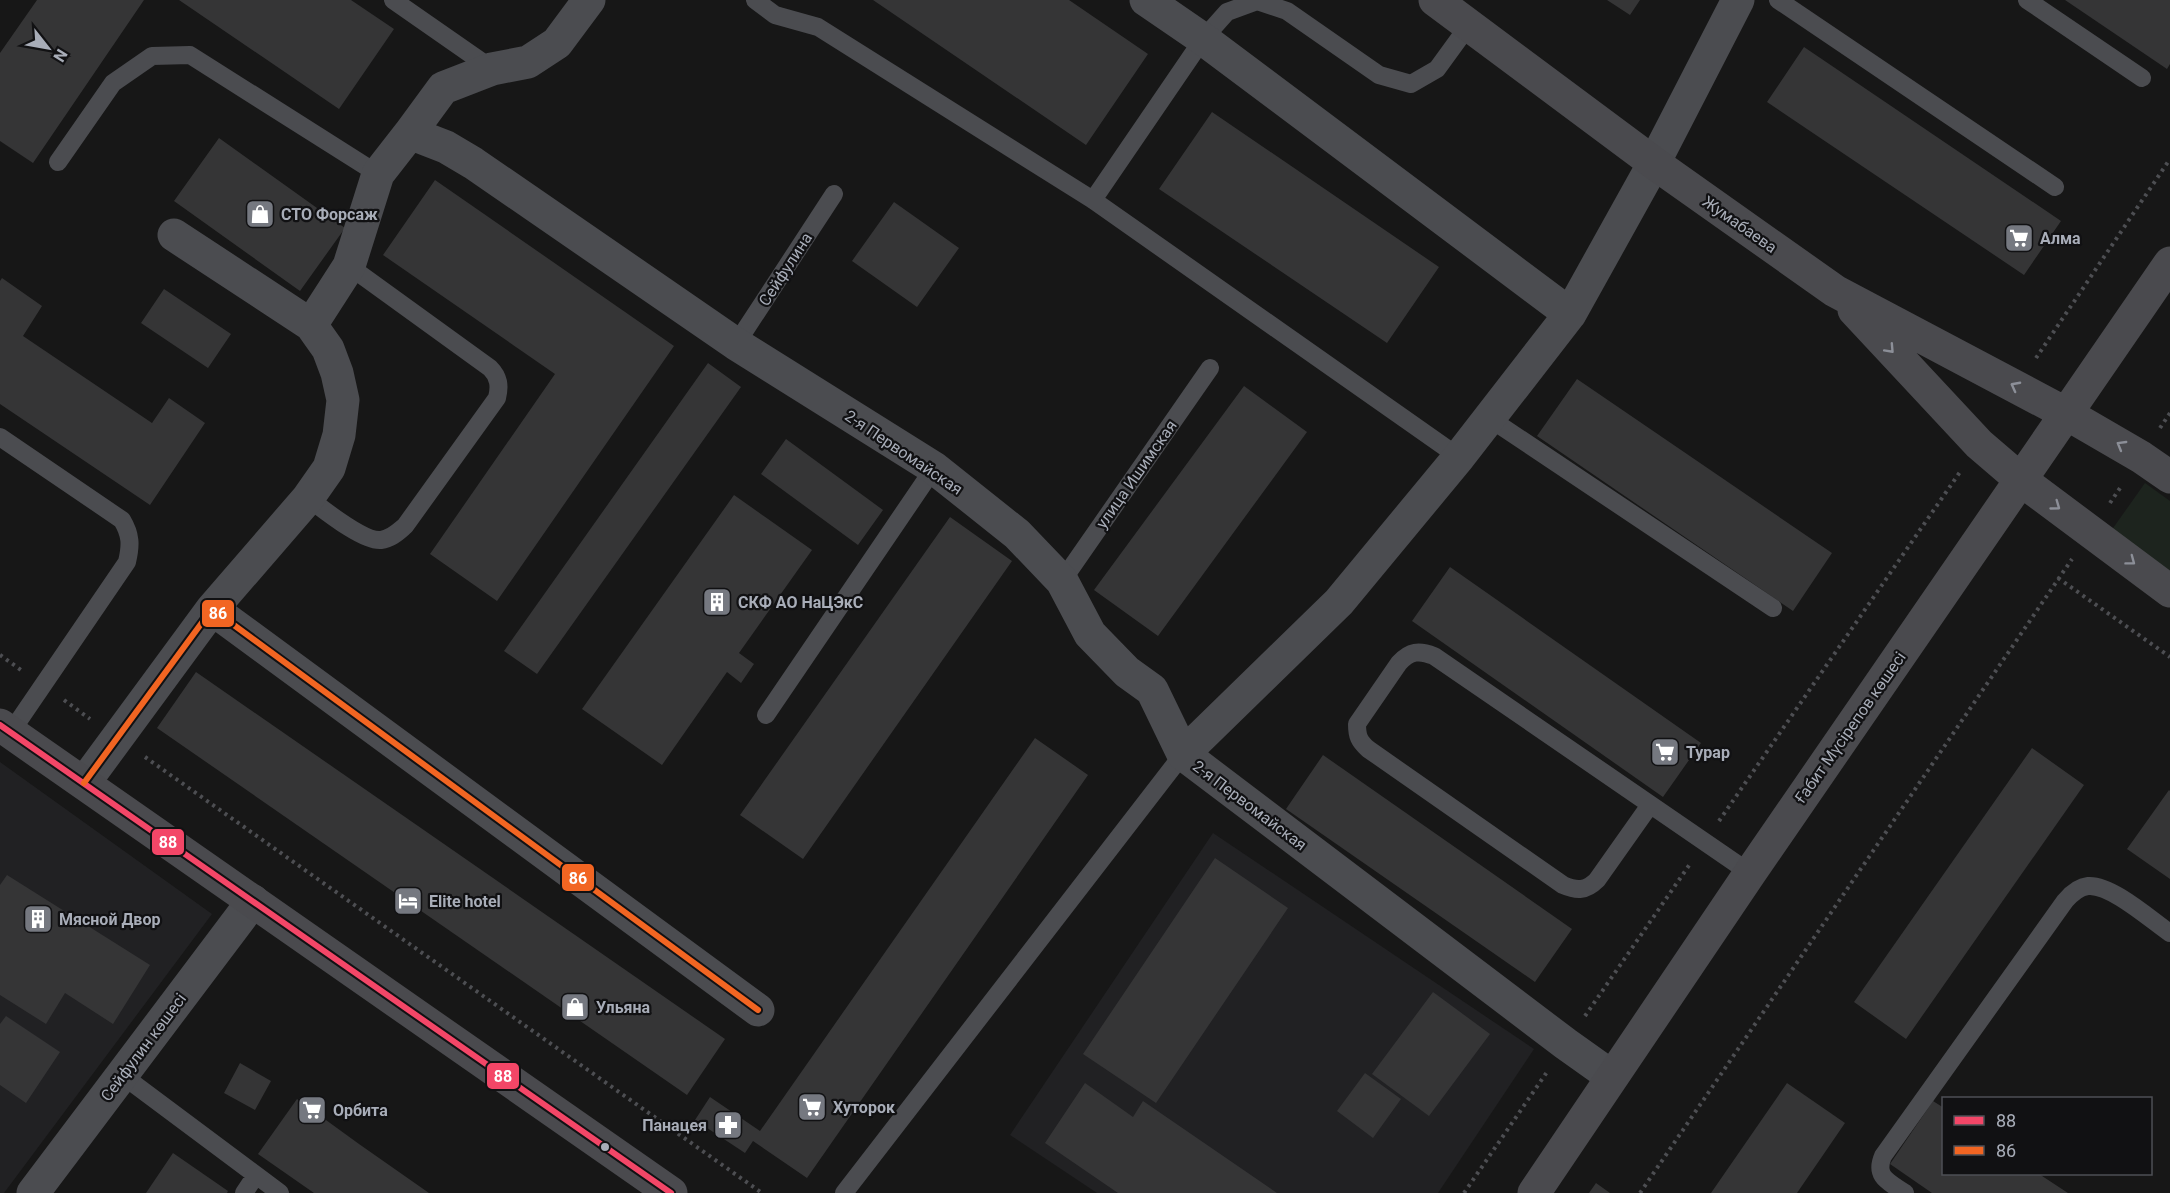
<svg xmlns="http://www.w3.org/2000/svg" width="2170" height="1193" font-family="Roboto,sans-serif">
	<rect width="100%" height="100%" fill="#171717"/>
	<path fill="#212123" d="M0 762 212 914 4 1193H0Z
		M1213 833 1534 1049 1438 1193H1097L1010 1135Z"/>
	<path fill="#1d241e" d="M2145 483 2170 501V572L2111 531Z"/>
	<path fill="#353536" d="M37 0H144L33 163 0 141V53Z
		M179 0H351L394 29 339 109Z
		M873 0H1069L1148 54 1086 145Z
		M1607 0H1640L1630 15Z
		M2065 0H2170V64L2167 69Z
		M1804 47 2061 221 2024 275 1767 102Z
		M1212 112 1439 267 1387 343 1159 189Z
		M219 138 345 228 300 291 174 201Z
		M435 180 674 346 497 601 430 554 555 374 383 255Z
		M894 202 959 248 917 307 852 261Z
		M2 278 42 306 23 336 152 423 169 398 205 423 150 505 0 404V281Z
		M164 289 231 334 208 368 141 323Z
		M708 363 741 387 537 674 504 651Z
		M1577 379 1832 553 1793 611 1537 436Z
		M1244 386 1307 432 1158 636 1094 590Z
		M786 439 883 510 858 545 761 474Z
		M734 495 812 550 739 653 754 664 741 683 727 672 662 765 582 709Z
		M950 517 1012 561 803 859 740 815Z
		M1450 567 1701 743 1663 797 1412 621Z
		M196 672 725 1039 687 1095 157 728Z
		M1035 738 1088 775 807 1178 753 1141 745 1153 695 1120 710 1097 760 1131Z
		M2032 748 2084 785 1906 1039 1854 1002Z
		M1323 755 1572 929 1535 982 1286 809Z
		M2169 790 2170 791V879L2127 849Z
		M1215 858 1288 908 1156 1103 1083 1054Z
		M7 875 150 965 113 1024 65 993 46 1024 0 995V885Z
		M1433 992 1490 1034 1429 1116 1372 1074Z
		M6 1016 60 1052 26 1103 0 1085V1024Z
		M240 1063 271 1081 255 1110 224 1093Z
		M1365 1073 1401 1099 1373 1138 1337 1111Z
		M1085 1083 1133 1117 1143 1101 1277 1193H1118L1045 1143Z
		M1787 1083 1845 1123 1797 1193H1711Z
		M297 1099 359 1144 429 1193H314L258 1154Z
		M1933 1101 1944 1108V1174H2039L2068 1193H1932L1890 1164Z
		M173 1153 228 1191 227 1193H146Z
		M1596 1183 1610 1193H1589Z"/>
	<g fill="none" stroke-linecap="round" stroke-linejoin="round">
		<path stroke="#4d4e52" stroke-width="4" stroke-dasharray="3 4.5" stroke-linecap="butt" d="M2036 358 2170 159
			M2160 428 2170 413
			M2110 503 2122 485
			M2058 578 2170 657
			M0 655 21 670
			M64 700 90 719
			M145 757 762 1193
			M1719 821 1960 472
			M1585 1016 1690 864
			M1464 1193 1547 1072
			M1640 1193 2072 559"/>
		<path stroke="#4b4c50" stroke-width="18" d="M393 0 492 69
			M755 0 775 15 818 27 1093 200 1459 457
			M1778 0 2055 187
			M2027 0 2142 78
			M58 162 113 83 152 56 190 55 378 174
			M1093 200 1203 39 1227 12 1257 1 1287 11 1379 75 1411 84 1437 69 1469 25
			M736 344 834 194
			M1489 418 1773 608
			M0 437 122 520C131 535 131 545 127 562L11 732
			M308 498C323 509 363 542 381 540 391 539 398 532 405 526L497 398C500 386 499 377 490 368L349 266
			M1062 581 1210 368
			M766 715 934 468
			M1650 805 1597 880C1586 891 1577 891 1563 885L1368 749C1359 741 1357 736 1357 724L1399 663C1410 651 1419 650 1434 656L1750 873
			M122 1075 256 1175
			M244 1193 256 1175 280 1193
			M844 1193 1183 754
			M1905 1193C1889 1182 1874 1177 1883 1156L2065 901C2071 894 2078 887 2088 886 2111 884 2151 920 2170 933"/>
		<path stroke="#4b4c50" stroke-width="33" d="M1146 0 1203 39 1570 314
			M410 133 443 88 492 69 528 62 557 43 589 0
			M174 235 311 325 328 349 337 373 343 400 339 435 329 468 308 498 212 609
			M311 325 349 266 378 174 410 133 446 147 473 163 736 344 934 468 1017 534 1062 581 1090 634 1127 672 1152 690 1183 754 1566 1044 1611 1076
			M1183 754 1339 602 1459 457 1570 314 1654 163 1738 0
			M84 783 212 609 758 1010
			M33 1193 253 901"/>
		<path stroke="#4a4a4e" stroke-width="33" d="M1435 0 1654 163 1835 291 2067 414 2141 457 2170 477
			M1854 310 1979 444 2021 480 2170 591
			M0 725 671 1193
			M1534 1193 1750 873 2170 263"/>
		<g stroke="#111113" stroke-width="10">
			<path id="bus-1" d="M0 725 671 1193"/>
		</g>
		<g stroke="#111113" stroke-width="10">
			<path id="bus-2" d="M84 783 212 609 758 1010"/>
		</g>
		<use href="#bus-1" stroke="#f34667" stroke-width="6"/>
		<use href="#bus-2" stroke="#f26522" stroke-width="6"/>
	</g>
	<defs><path id="oneway-chevron" d="M-2-3.5L2.5 0L-2 3.5" fill="none" stroke-width="1.6" stroke-linecap="round" stroke-linejoin="round" transform="scale(1.5)"/></defs>
	<g stroke="#8c8f98">
		<use href="#oneway-chevron" transform="translate(1890 349) rotate(47)"/>
		<use href="#oneway-chevron" transform="translate(2015 386) rotate(-152)"/>
		<use href="#oneway-chevron" transform="translate(2121 445) rotate(-150)"/>
		<use href="#oneway-chevron" transform="translate(2056 506) rotate(36)"/>
		<use href="#oneway-chevron" transform="translate(2131 561) rotate(37)"/>
	</g>
	<defs>
		<g id="shop-square" transform="scale(1.5)"><rect x="-9" y="-9" width="18" height="18" rx="4" fill="#757880" stroke="#111113"/><path d="M-5-2.5h2.3a2.7 3.5 0 0 1 5.4 0H5L5.5 6h-11ZM-1.5-2.5h3a1.5 2.3 0 0 0-3 0Z" fill="#fff"/></g>
		<g id="supermarket-square" transform="scale(1.5)"><rect x="-9" y="-9" width="18" height="18" rx="4" fill="#757880" stroke="#111113"/><path d="M-6-5.5h2.5l.6 2H6L4.5 2H-2.5L-4.4-4H-6ZM-1.5 3.2a1.3 1.3 0 1 0 .1 0ZM3 3.2a1.3 1.3 0 1 0 .1 0Z" fill="#fff"/></g>
		<g id="building-square" transform="scale(1.5)"><rect x="-9" y="-9" width="18" height="18" rx="4" fill="#757880" stroke="#111113"/><path d="M-4-6H4V6H1V3H-1V6H-4ZM-2.5-4.3h1.7v1.8h-1.7ZM.8-4.3h1.7v1.8H.8ZM-2.5-1h1.7V.8h-1.7ZM.8-1h1.7V.8H.8Z" fill="#fff"/></g>
		<g id="hotel-square" transform="scale(1.5)"><rect x="-9" y="-9" width="18" height="18" rx="4" fill="#757880" stroke="#111113"/><path d="M-6-4.5h1.5V1H6V5H4.5V3h-9V5H-6ZM-4 0a1.8 1.8 0 1 1 3.6 0ZM.5 0V-2.5h3Q6-2.5 6 0Z" fill="#fff"/></g>
		<g id="pharmacy-square" transform="scale(1.5)"><rect x="-9" y="-9" width="18" height="18" rx="4" fill="#757880" stroke="#111113"/><path d="M-2-6h4v4h4v4h-4v4h-4v-4h-4v-4h4Z" fill="#fff"/></g>
	</defs>
	<g fill-rule="evenodd">
		<use href="#shop-square" x="260" y="214"/>
		<use href="#supermarket-square" x="2019" y="238"/>
		<use href="#building-square" x="717" y="602"/>
		<use href="#supermarket-square" x="1665" y="752"/>
		<use href="#hotel-square" x="408" y="901"/>
		<use href="#building-square" x="38" y="919"/>
		<use href="#shop-square" x="575" y="1007"/>
		<use href="#supermarket-square" x="812" y="1107"/>
		<use href="#supermarket-square" x="312" y="1110"/>
		<use href="#pharmacy-square" x="728" y="1125"/>
	</g>
	<circle fill="#a8adb8" stroke="#111113" stroke-width="2" cx="605" cy="1147" r="5"/>
	<g text-anchor="middle" stroke-width="4.5" stroke-linejoin="round" paint-order="stroke">
		<g font-size="16" font-weight="bold" fill="#a8adb8" stroke="#111113" text-anchor="start">
			<text x="281" y="220">СТО Форсаж</text>
			<text x="2040" y="244">Алма</text>
			<text x="738" y="608">СКФ АО НаЦЭкС</text>
			<text x="1686" y="758">Турар</text>
			<text x="429" y="907">Elite hotel</text>
			<text x="59" y="925">Мясной Двор</text>
			<text x="596" y="1013">Ульяна</text>
			<text x="833" y="1113">Хуторок</text>
			<text x="333" y="1116">Орбита</text>
			<text x="707" y="1131" text-anchor="end">Панацея</text>
		</g>
		<g font-size="16" fill="#a8adb8" stroke="#111113">
			<text transform="translate(1740 224) rotate(35)" y="6">Жумабаева</text>
			<text transform="translate(785 269) rotate(-57)" y="6">Сейфулина</text>
			<text transform="translate(904 452) rotate(34)" y="6">2-я Первомайская</text>
			<text transform="translate(1136 474) rotate(-55)" y="6">улица Ишимская</text>
			<text transform="translate(1850 727) rotate(-55)" y="6">Ғабит Мүсірепов көшесі</text>
			<text transform="translate(1250 805) rotate(37)" y="6">2-я Первомайская</text>
			<text transform="translate(143 1047) rotate(-53)" y="6">Сейфулин көшесі</text>
		</g>
	</g>
	<g stroke="#111113" stroke-width="2">
		<rect x="201" y="599" width="34" height="29" rx="6" fill="#f26522"/>
		<rect x="151" y="828" width="34" height="28" rx="6" fill="#f34667"/>
		<rect x="561" y="863" width="34" height="29" rx="6" fill="#f26522"/>
		<rect x="486" y="1062" width="34" height="28" rx="6" fill="#f34667"/>
	</g>
	<g font-size="16" text-anchor="middle" font-weight="bold" fill="#fff">
		<text x="218" y="619">86</text>
		<text x="168" y="848">88</text>
		<text x="578" y="884">86</text>
		<text x="503" y="1082">88</text>
	</g>
	<rect x="1942" y="1097" width="210" height="78" fill="#111113" stroke="#4d4f55" stroke-width="1.5"/>
	<rect x="1954" y="1116" width="30" height="9" fill="#f34667" stroke="#4d4f55" stroke-width="1.5"/>
	<text x="1996" y="1127" font-size="18" fill="#a8adb8">88</text>
	<rect x="1954" y="1146" width="30" height="9" fill="#f26522" stroke="#4d4f55" stroke-width="1.5"/>
	<text x="1996" y="1157" font-size="18" fill="#a8adb8">86</text>
	<g transform="translate(48 48) rotate(121)" stroke="#111113" stroke-width="4.5" paint-order="stroke">
	<path d="M0-4.5L10 22L0 15L-10 22Z" fill="#a8adb8"/>
	<text y="-9" font-size="16" font-weight="bold" text-anchor="middle" fill="#a8adb8">N</text>
	</g>
</svg>
